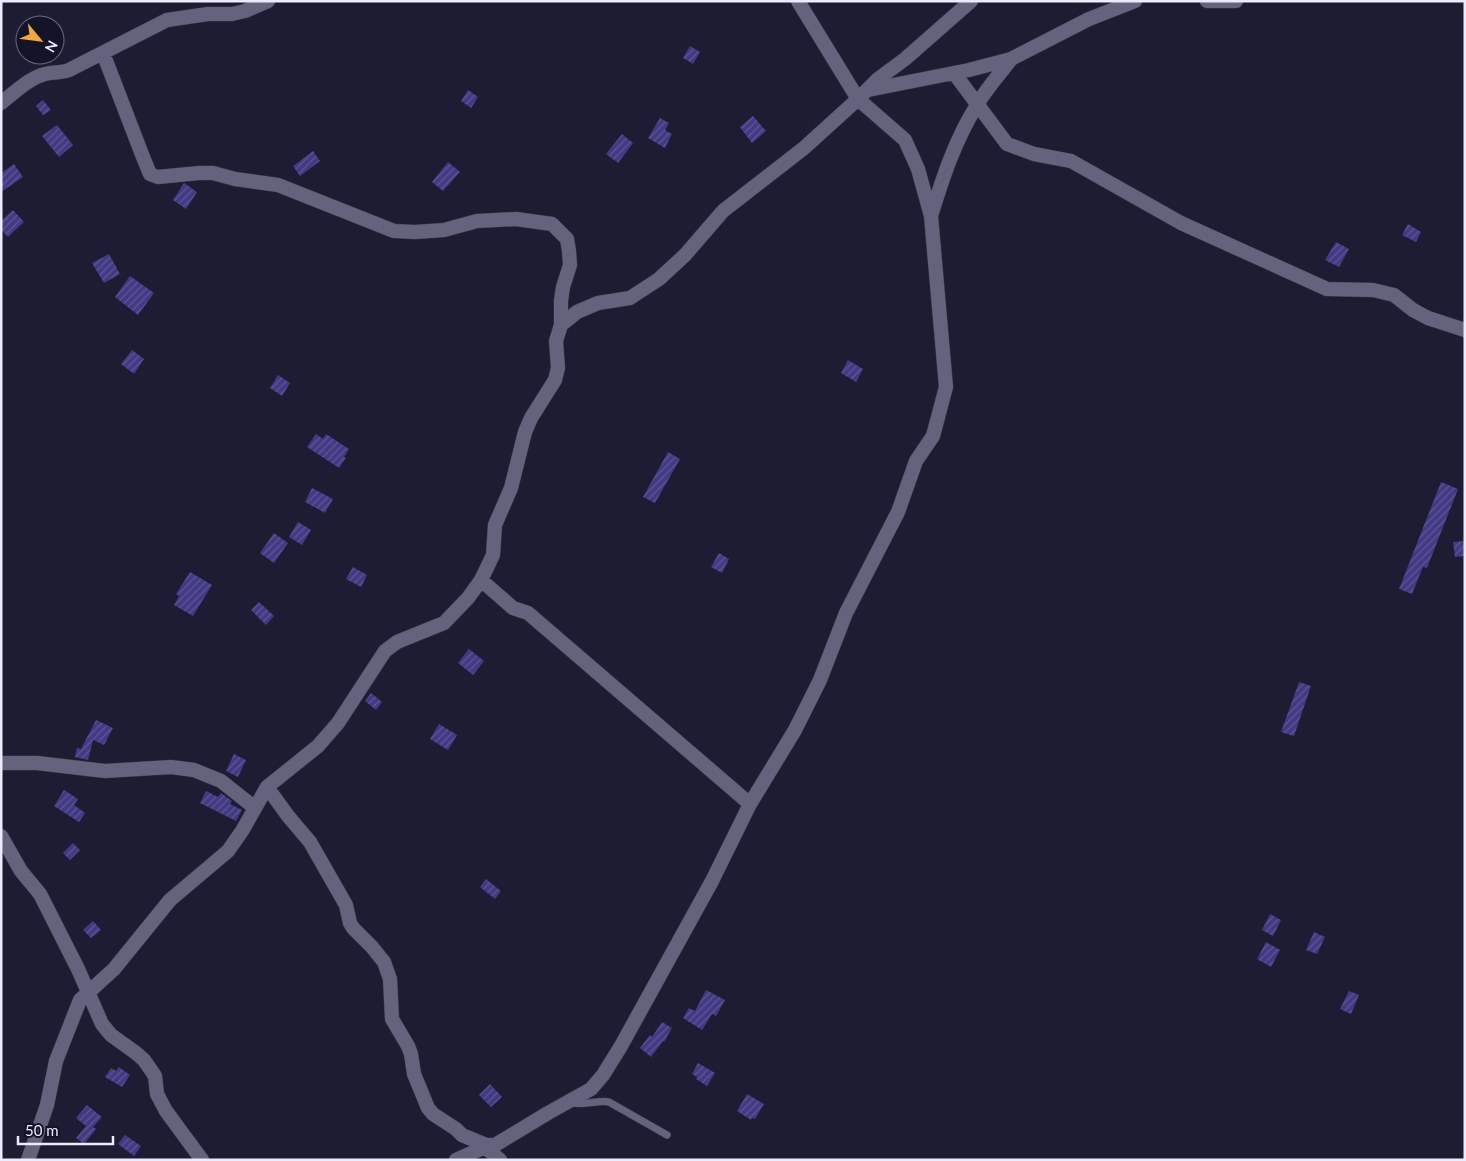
<svg xmlns="http://www.w3.org/2000/svg" width="1466" height="1161" font-family="Lato,sans-serif">
	<defs>
		<pattern id="building-hatch" width="6" height="6" patternUnits="userSpaceOnUse" patternTransform="scale(1.25)"><rect width="6" height="6" fill="#413a84"/><path d="M-1 1l2-2M0 6l6-6M5 7l2-2" fill="none" stroke="#5d5796"/></pattern>
	</defs>
	<rect width="100%" height="100%" fill="#1d1c32"/>
	<path fill="url(#building-hatch)" d="M690 46 700 52 693 64 683 58Z
		M468 90 478 97 471 108 461 101Z
		M43 100 51 110 43 115 36 106Z
		M753 116 766 131 752 143 740 127Z
		M660 118 669 123 665 130 672 134 665 148 648 138Z
		M57 125 73 145 59 157 42 136Z
		M622 134 633 143 618 163 606 154Z
		M313 151 320 161 300 176 293 166Z
		M448 162 460 172 443 191 432 182Z
		M14 164 23 177 1 192V173Z
		M184 183 197 192 186 209 173 200Z
		M13 210 24 222 8 237 1 230V221Z
		M1408 224 1421 232 1416 242 1402 235Z
		M1336 242 1349 249 1339 267 1325 260Z
		M109 254 120 274 104 283 92 263Z
		M130 276 154 293 138 315 115 297Z
		M132 350 144 359 134 374 121 364Z
		M848 360 863 369 856 382 841 373Z
		M278 375 290 383 282 396 270 388Z
		M316 434 323 439 326 434 349 449 344 457 346 458 339 468 307 447Z
		M668 452 680 459 655 503 643 497Z
		M1441 482 1458 489 1427 568 1423 567 1412 594 1399 589Z
		M312 488 333 499 325 513 305 502Z
		M298 522 311 530 302 545 289 537Z
		M274 533 288 543 274 563 260 553Z
		M1464 541 1465 556 1455 557 1453 542Z
		M719 553 729 559 722 573 711 567Z
		M353 567 367 575 361 587 346 579Z
		M190 572 212 585 193 616 174 605 179 596 176 594Z
		M259 602 274 616 266 625 251 610Z
		M469 649 484 661 473 675 458 663Z
		M1299 682 1311 686 1294 736 1281 732Z
		M371 693 382 702 376 710 365 701Z
		M96 720 113 728 104 745 93 740 88 760 75 757 77 748 81 749Z
		M439 724 457 735 448 750 430 739Z
		M234 754 246 760 238 777 226 771Z
		M64 790 78 799 74 805 85 813 79 822 54 806Z
		M206 791 218 797 221 793 232 801 230 804 242 810 236 821 200 803Z
		M73 843 80 850 70 860 63 853Z
		M486 879 501 891 495 899 480 887Z
		M1270 914 1281 920 1273 936 1262 930Z
		M93 921 101 930 91 938 83 930Z
		M1314 932 1325 937 1317 954 1306 950Z
		M1266 942 1280 950 1271 967 1257 959Z
		M706 990 725 1000 716 1016 712 1014 702 1030 683 1018 689 1008 695 1011Z
		M1349 991 1359 995 1351 1014 1340 1009Z
		M662 1022 672 1028 664 1042 663 1041 651 1057 640 1048 650 1035 652 1037Z
		M698 1063 715 1073 707 1086 696 1079 697 1077 692 1074Z
		M119 1067 130 1075 122 1087 105 1077 111 1068 116 1071Z
		M490 1084 502 1097 491 1107 479 1095Z
		M747 1094 764 1104 755 1119 752 1118 751 1120 737 1111Z
		M87 1105 102 1117 93 1127 96 1129 84 1144 76 1138 86 1126 76 1118Z
		M125 1135 141 1146 134 1156 118 1144Z"/>
	<g fill="none" stroke-linecap="round" stroke-linejoin="round">
		<g stroke="#3a394b" stroke-width="8">
			<path id="lane" d="M572 1103C585 1105 599 1100 609 1102L667 1135"/>
		</g>
		<g stroke="#3a394b" stroke-width="15">
			<path id="street" d="M1207 1H1236
				M103 53 143 157 150 174 158 177 199 173H213L235 179 278 185 394 231 415 232 444 230 477 221 516 219 552 224 567 239 569 251 570 265 563 287 561 301V325
				M954 73 1007 144 1034 154 1071 161 1181 223 1327 289 1373 290 1394 295 1413 310 1428 318 1465 330
				M868 90 969 70 1011 59 1089 19 1135 1
				M1 103C14 93 29 78 45 74 53 72 61 73 69 70L167 20 208 14H232L245 11 268 1
				M931 216C943 177 955 140 977 105 986 89 1000 74 1011 59
				M481 580 513 608 528 613 750 804
				M1 763H37L105 771 171 767 194 770 221 781 255 808
				M267 787 288 816 310 842 346 905 350 923 353 928 372 947 384 962 390 979 392 1019 408 1046 411 1054 414 1074 428 1108 433 1114 456 1129 462 1135 486 1145H495L548 1113 591 1089 603 1075 621 1046 712 881 750 804 795 730 820 680 846 613 898 512 916 461 933 436 946 387 931 216 918 169 905 140 858 99 798 1
				M1 836 21 871 40 894 78 969 102 1024 111 1035 136 1053 144 1060 155 1076 157 1094 166 1111 202 1160
				M485 1147 500 1160
				M28 1160 47 1105 56 1061 80 1000 114 969 170 900 228 851 242 831 267 787 318 746 338 723 385 651 397 642 444 623 468 598 481 580 493 555 495 525 511 488 525 432 531 418 555 380 558 368 556 341 561 325 577 312 598 303 630 298 659 279 685 255 723 211 804 148 858 99 878 79 905 59 971 1
				M456 1160 485 1147 486 1145"/>
		</g>
		<use href="#lane" stroke="#63637d" stroke-width="7"/>
		<use href="#street" stroke="#63637d" stroke-width="14"/>
	</g>
	<rect width="1466" height="1161" fill="none" stroke="#ebecfb" stroke-width="5"/>
	<g transform="translate(40 40) rotate(119)"><circle r="24" fill="#141328" stroke="#6a6a7c"/>
	<path d="M0-4L9 19L0 12L-9 19Z" fill="#eea83c"/>
	<text y="-8" font-size="14" font-weight="bold" text-anchor="middle" fill="#ebecfb">N</text>
	</g>
	<path d="M18 1136v8h95v-8" fill="none" stroke="#ebecfb" stroke-width="2.5"/>
	<text x="25" y="1136" font-size="15" fill="#ebecfb" stroke="#141328" stroke-width="4" paint-order="stroke">50 m</text>
</svg>
